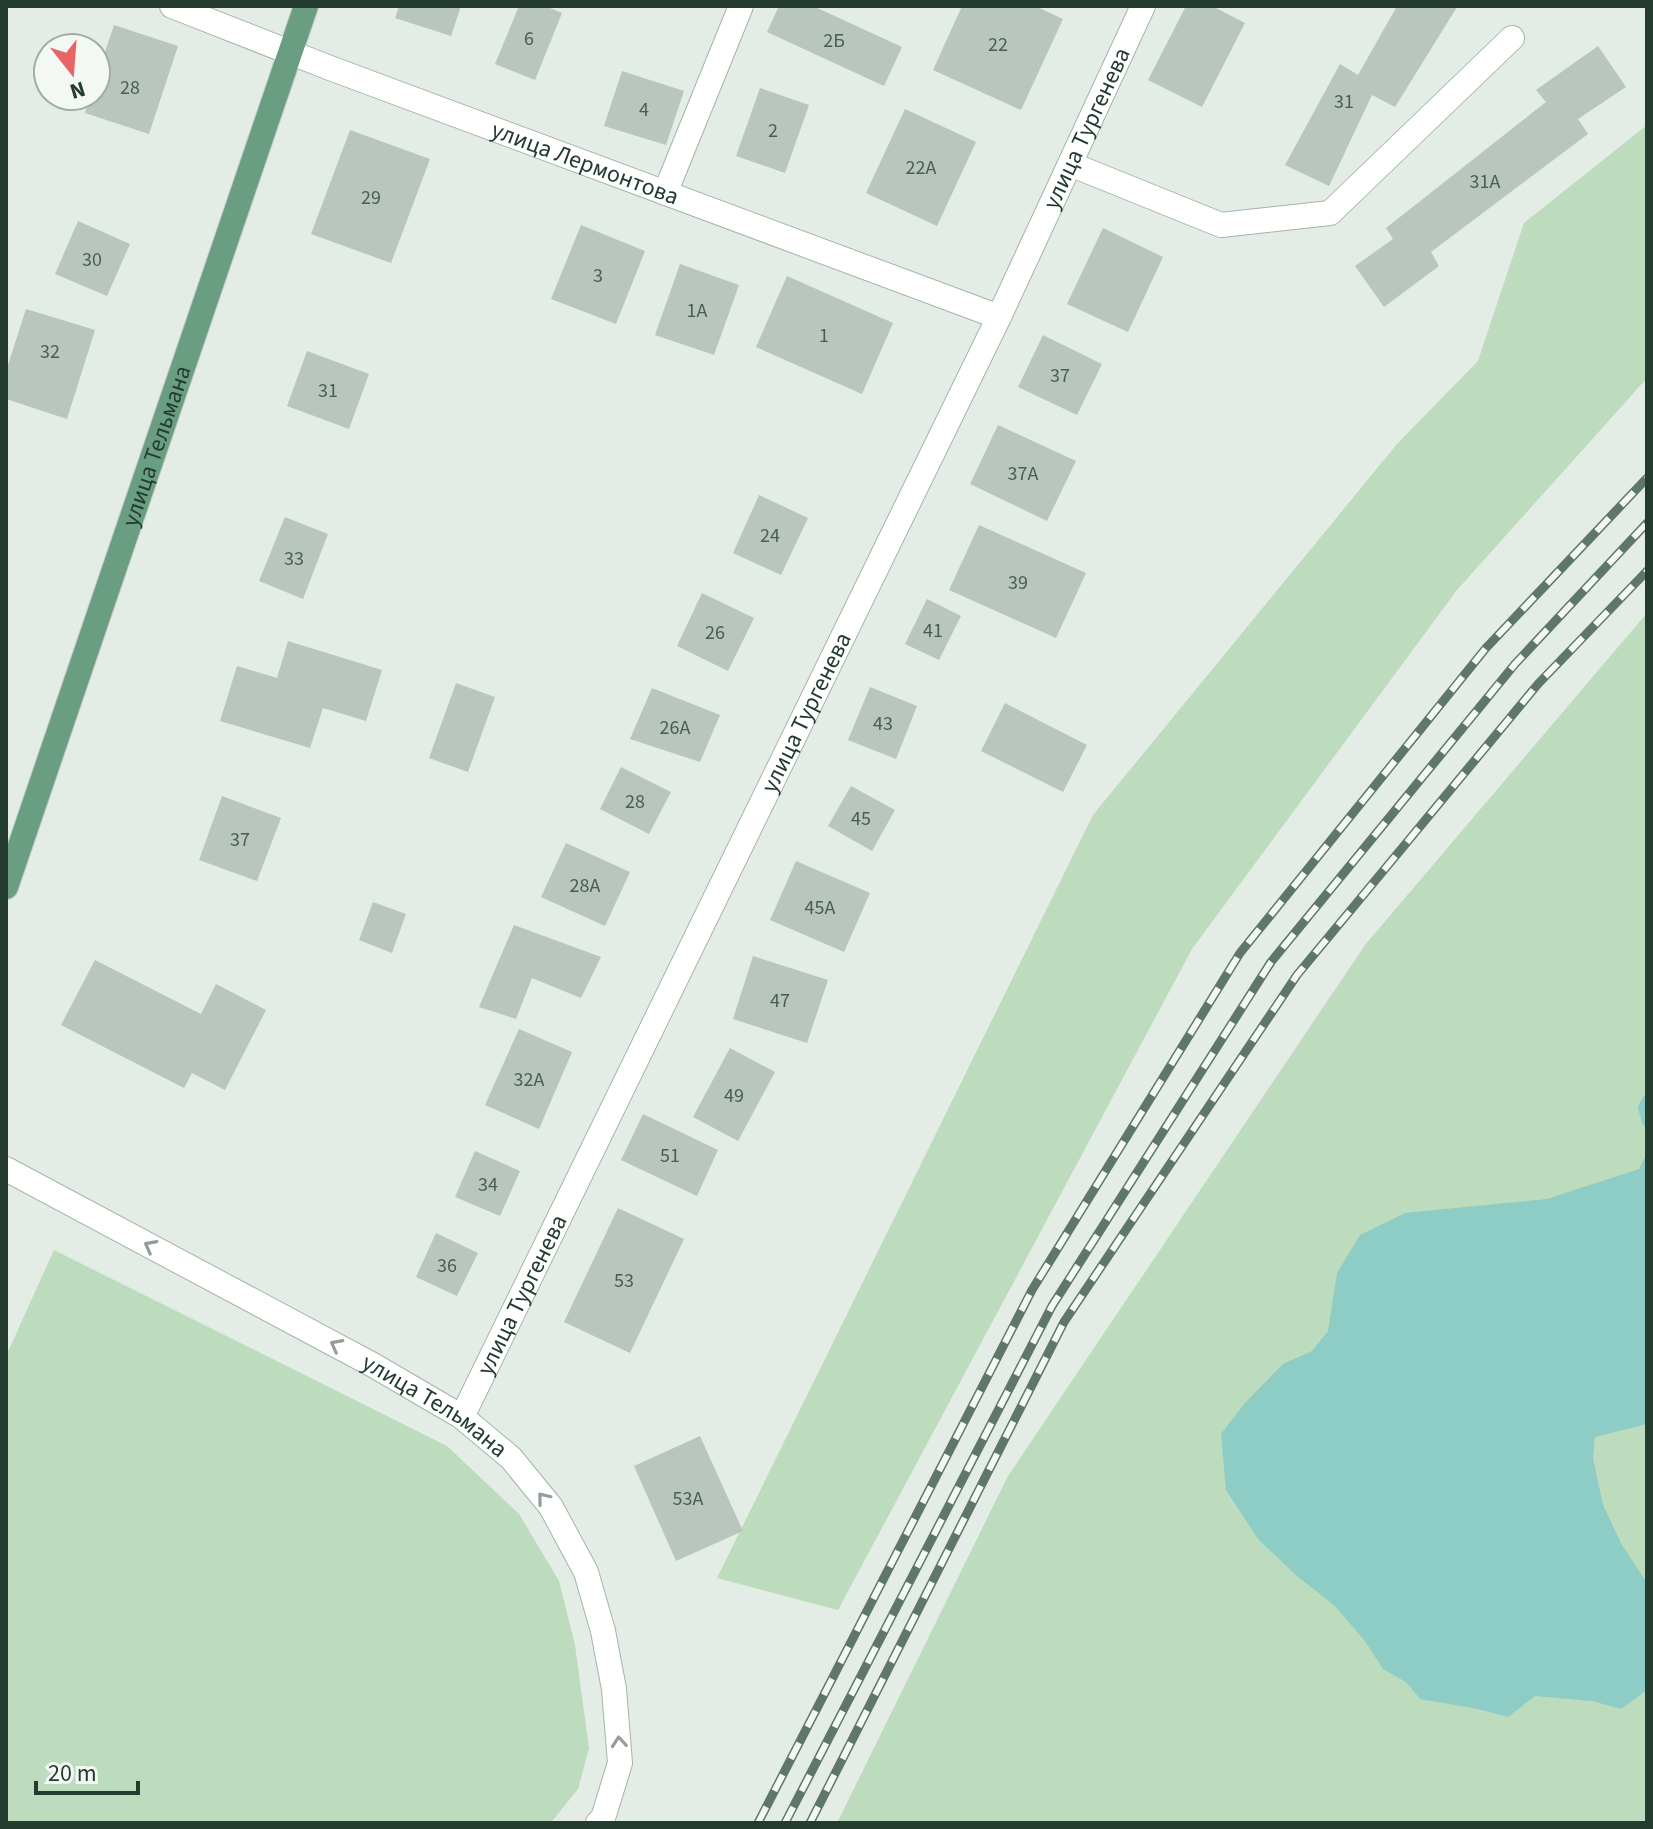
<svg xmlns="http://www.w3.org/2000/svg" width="1653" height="1829" font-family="'Source Sans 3',sans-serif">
	<rect width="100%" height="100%" fill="#e3ece5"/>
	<path fill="#bddbbd" d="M1647 125V378L1457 590 1192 949 838 1610 717 1578 1093 815 1397 444 1478 361 1524 223Z
		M1647 613V1823H837L1008 1476 1365 945Z
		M54 1250 447 1446 519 1514 559 1581 575 1645 589 1748 578 1789 553 1820 548 1823H6V1356Z"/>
	<path fill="#8ecdc6" d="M1647 1153V1424L1595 1437 1593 1458 1603 1505 1622 1545 1647 1583V1690L1621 1709 1592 1701 1535 1696 1508 1717 1478 1709 1420 1699 1406 1682 1383 1669 1365 1641 1335 1606 1297 1576 1258 1539 1226 1490 1221 1434 1244 1404 1283 1364 1312 1351 1328 1331 1337 1273 1360 1235 1405 1213 1547 1199 1639 1169Z"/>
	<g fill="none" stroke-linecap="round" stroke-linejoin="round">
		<path stroke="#8ecdc6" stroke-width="10" d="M1647 1100 1643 1108 1647 1121"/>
	</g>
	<path fill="#b8c6be" d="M399 6H461L451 36 395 18Z
		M519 6H545L562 13 535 80 495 64Z
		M779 6H813L902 47 884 86 767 32Z
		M962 6H1035L1063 19 1021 110 933 70Z
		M1186 6H1212L1245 23 1202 107 1148 80Z
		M1397 6 1457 7 1395 107 1372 95 1329 186 1285 165 1340 64 1358 75Z
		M114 25 178 46 149 134 85 113 90 96H96V79Z
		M1598 46 1626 87 1578 119 1588 134 1431 252 1439 266 1384 307 1355 266 1393 239 1386 228 1546 102 1536 90Z
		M622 71 684 91 666 145 604 126Z
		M760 88 809 105 785 173 736 156Z
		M905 109 976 142 937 226 866 193Z
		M350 130 430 159 391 263 311 234Z
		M78 221 130 244 107 296 55 274Z
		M581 225 645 251 616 324 551 299Z
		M1103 228 1163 257 1128 332 1067 304Z
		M680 264 739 285 714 355 655 335Z
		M787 276 893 323 862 394 756 347Z
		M26 309 95 330 67 419 6 399V371Z
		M1043 335 1102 364 1077 415 1018 387Z
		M307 351 369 374 349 429 287 406Z
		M998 425 1076 461 1047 521 970 484Z
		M759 495 808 518 781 575 733 553Z
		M285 517 328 534 303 599 259 581Z
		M979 525 1086 573 1056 638 949 590Z
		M702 593 754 618 728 671 677 646Z
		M927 599 961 616 939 660 905 644Z
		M288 641 382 670 366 721 323 708 310 748 220 721 237 666 277 678Z
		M456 683 495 697 468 772 429 758Z
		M870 687 917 706 896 759 848 740Z
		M652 688 720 715 700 762 630 739Z
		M1005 703 1087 745 1063 792 981 751Z
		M621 767 671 792 649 834 600 809Z
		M851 786 895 810 872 851 828 826Z
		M222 796 281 818 257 881 199 860Z
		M566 843 630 872 605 926 541 897Z
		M796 861 870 893 844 952 770 920Z
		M373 902 406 914 392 953 359 940Z
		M514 925 601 957 581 998 532 978 516 1019 479 1007Z
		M753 956 828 980 807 1043 733 1019Z
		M95 960 201 1014 216 984 266 1010 225 1090 192 1073 184 1088 61 1025Z
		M519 1029 572 1052 539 1129 485 1105Z
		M730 1048 775 1072 738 1141 693 1117Z
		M643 1114 718 1150 697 1196 621 1160Z
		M475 1151 520 1171 500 1216 455 1197Z
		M618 1208 684 1239 630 1353 564 1322Z
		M436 1233 478 1253 457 1296 416 1277Z
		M700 1436 743 1531 676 1561 634 1466Z"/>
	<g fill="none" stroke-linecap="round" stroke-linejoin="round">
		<g stroke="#a6b4ab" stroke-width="26">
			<g id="minor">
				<path id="s1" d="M172 6 330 68 999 317"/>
				<path d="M1070 164 1221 225 1330 213 1512 38"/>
				<path d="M665 193 741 6"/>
				<path id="s2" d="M6 1169 373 1365 462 1417 511 1458 551 1507 586 1572 603 1631 614 1689 620 1763 603 1818 598 1823"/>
				<path id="s3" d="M462 1417 999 317 1143 6"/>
			</g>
		</g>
		<g stroke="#c2c8c5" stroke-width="26">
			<g id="major">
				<path id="s4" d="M6 887 306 6"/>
			</g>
		</g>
		<use href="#minor" stroke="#fff" stroke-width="24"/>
		<use href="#major" stroke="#6a9e83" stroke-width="24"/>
		<g stroke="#5e776a" stroke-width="9">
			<path id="rail" d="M758 1823 1032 1290 1240 953 1486 648 1647 478
				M785 1823 1052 1306 1271 962 1515 664 1647 523
				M810 1823 1064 1322 1297 975 1538 684 1647 571"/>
		</g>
		<use href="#rail" stroke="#f3f8f4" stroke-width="6" stroke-dasharray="18" stroke-linecap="butt"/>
	</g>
	<defs><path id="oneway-chevron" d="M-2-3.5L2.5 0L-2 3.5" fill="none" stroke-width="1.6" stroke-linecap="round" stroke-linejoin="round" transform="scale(2)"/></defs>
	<g stroke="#929e97">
		<use href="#oneway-chevron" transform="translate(150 1246) rotate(-152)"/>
		<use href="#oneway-chevron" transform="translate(336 1345) rotate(-152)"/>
		<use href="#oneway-chevron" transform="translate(543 1498) rotate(-129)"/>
		<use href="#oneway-chevron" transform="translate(619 1742) rotate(-95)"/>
	</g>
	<g text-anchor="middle" stroke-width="6" stroke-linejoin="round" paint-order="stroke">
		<g font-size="20" fill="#495e53">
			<text x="529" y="45">6</text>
			<text x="834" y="47">2Б</text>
			<text x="998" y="51">22</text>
			<text x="130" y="94">28</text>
			<text x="1344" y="108">31</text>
			<text x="644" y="116">4</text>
			<text x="773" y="137">2</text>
			<text x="921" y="174">22А</text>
			<text x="1485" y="188">31А</text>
			<text x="371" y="204">29</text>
			<text x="92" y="266">30</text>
			<text x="598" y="282">3</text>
			<text x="697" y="317">1А</text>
			<text x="824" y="342">1</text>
			<text x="50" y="358">32</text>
			<text x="1060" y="382">37</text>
			<text x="328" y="397">31</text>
			<text x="1023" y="480">37А</text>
			<text x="770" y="542">24</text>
			<text x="294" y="565">33</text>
			<text x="1018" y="589">39</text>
			<text x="933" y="637">41</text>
			<text x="715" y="639">26</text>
			<text x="883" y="730">43</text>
			<text x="675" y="734">26А</text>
			<text x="635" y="808">28</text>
			<text x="861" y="825">45</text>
			<text x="240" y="846">37</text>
			<text x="585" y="892">28А</text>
			<text x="820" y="914">45А</text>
			<text x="780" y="1007">47</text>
			<text x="529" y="1086">32А</text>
			<text x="734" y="1102">49</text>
			<text x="670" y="1162">51</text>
			<text x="488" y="1191">34</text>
			<text x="447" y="1272">36</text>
			<text x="624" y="1287">53</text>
			<text x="688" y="1505">53А</text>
		</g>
		<g font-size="24" fill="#243c2f" stroke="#f3f8f4">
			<text dy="8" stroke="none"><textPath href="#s3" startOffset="1432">улица Тургенева</textPath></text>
			<text dy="8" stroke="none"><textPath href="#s1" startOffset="442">улица Лермонтова</textPath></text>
			<text dy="8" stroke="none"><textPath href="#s4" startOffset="466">улица Тельмана</textPath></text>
			<text dy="8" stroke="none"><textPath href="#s3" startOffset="784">улица Тургенева</textPath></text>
			<text dy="8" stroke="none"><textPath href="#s3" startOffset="136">улица Тургенева</textPath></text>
			<text dy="8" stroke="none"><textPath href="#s2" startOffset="490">улица Тельмана</textPath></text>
		</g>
	</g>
	<rect width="1653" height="1829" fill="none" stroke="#243c2f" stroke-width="16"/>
	<g transform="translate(72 72) rotate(163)"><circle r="38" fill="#f3f8f4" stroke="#a0ada5" stroke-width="2"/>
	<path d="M0-6L14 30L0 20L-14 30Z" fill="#e96466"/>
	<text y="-12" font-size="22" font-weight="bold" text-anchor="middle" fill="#243c2f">N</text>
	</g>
	<path d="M36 1781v12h102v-12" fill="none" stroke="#243c2f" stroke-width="4"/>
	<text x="48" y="1781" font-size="24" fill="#243c2f" stroke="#f3f8f4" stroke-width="6" paint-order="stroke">20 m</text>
</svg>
